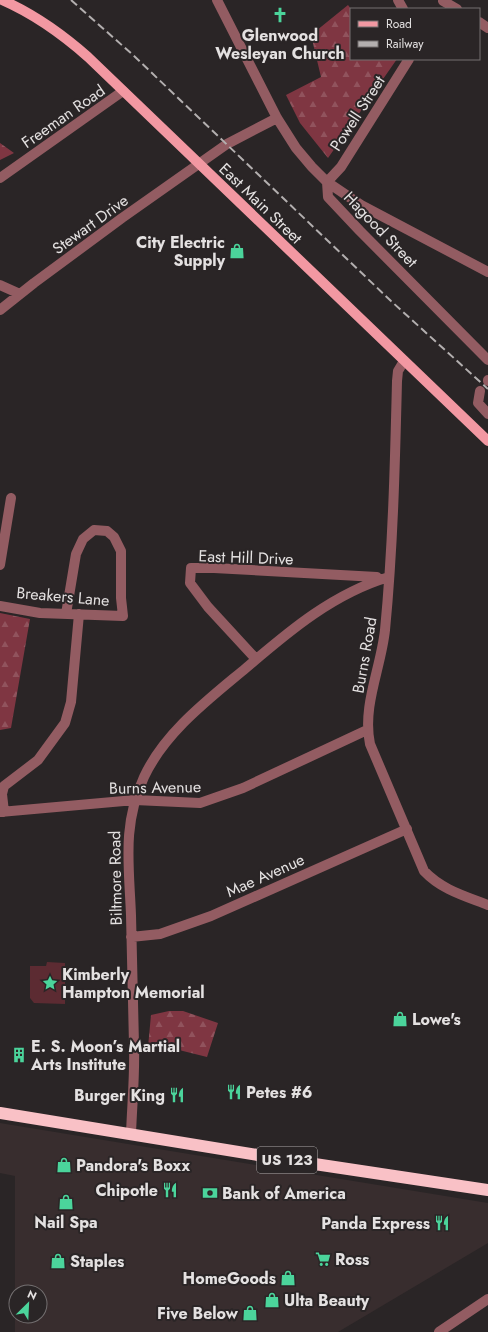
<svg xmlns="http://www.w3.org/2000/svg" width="488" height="1332" font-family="Jost,sans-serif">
	<defs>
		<pattern id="forest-firs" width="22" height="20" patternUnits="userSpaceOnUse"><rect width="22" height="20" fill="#7f3642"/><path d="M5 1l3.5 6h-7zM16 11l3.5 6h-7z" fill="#91535d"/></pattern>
	</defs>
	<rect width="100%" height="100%" fill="#2a2526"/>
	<path fill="#382d2e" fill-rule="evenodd" d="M0 1123 488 1203V1243L338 1332H15V1176L0 1173ZM16 1292H40V1316H16Z"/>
	<path fill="#5c2b32" d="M47 962 65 963V1004L34 1003 30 998V966H46Z"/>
	<path fill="url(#forest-firs)" d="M348 5 351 9V59H397L328 158 300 123 286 95 321 77 311 35Z
		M0 143 14 153 0 160Z
		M0 613 30 619 11 728 0 730Z
		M169 1011H183L218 1023 207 1057 171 1048 148 1047 151 1015Z"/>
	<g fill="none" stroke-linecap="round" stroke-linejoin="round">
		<path stroke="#935c62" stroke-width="10" d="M217 0 277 118 296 148 312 167 327 182 361 205 488 272
			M398 0 403 9
			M443 1 457 9
			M479 22 488 28
			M0 178 123 91
			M327 182 328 197 360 231 488 360
			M327 182 341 167 409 59
			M0 285 20 294
			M0 310 34 283 122 218 227 144 277 118
			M404 361 398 371 397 381C395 464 393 547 385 630 381 668 362 706 370 744L424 871C442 890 465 896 488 905
			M488 381V380
			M480 391 478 403 488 414
			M0 565 11 498
			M0 606 40 613 123 616 121 598V551L114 537 107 531 94 530 83 539 76 554 66 614
			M256 659 208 607 190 583 191 568H214L377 577
			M0 812 135 800 200 803 243 788 367 730
			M4 812 2 794 4 786 38 760 65 723 71 702 79 614
			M131 937 160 934 211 916 407 829
			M131 1134C132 1105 135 1075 134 1045 133 1002 132 959 131 915 129 865 122 825 144 777 165 732 209 699 246 668 289 631 334 593 389 577
			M439 1332 488 1299"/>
		<path stroke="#f298a2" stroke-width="10" d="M2 0C34 14 62 34 88 57L488 441"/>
		<path stroke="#f9c1c6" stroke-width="12" d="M0 1113 288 1160 488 1190"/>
		<path stroke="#b3afaf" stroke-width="2" stroke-dasharray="8 4" stroke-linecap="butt" d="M71 0 133 55 391 301 488 389"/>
	</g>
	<defs>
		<g id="church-bare" transform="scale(1.2)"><path d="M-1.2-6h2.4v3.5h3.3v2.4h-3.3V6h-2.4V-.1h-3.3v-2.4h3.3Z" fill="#4bd49b" stroke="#2a2526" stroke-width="2.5" paint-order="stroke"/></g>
		<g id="shop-bare" transform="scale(1.2)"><path d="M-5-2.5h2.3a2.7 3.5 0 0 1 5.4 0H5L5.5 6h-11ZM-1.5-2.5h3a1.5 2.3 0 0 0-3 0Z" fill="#4bd49b" stroke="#2a2526" stroke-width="2.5" paint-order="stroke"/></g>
		<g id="sight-bare" transform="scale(1.2)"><path d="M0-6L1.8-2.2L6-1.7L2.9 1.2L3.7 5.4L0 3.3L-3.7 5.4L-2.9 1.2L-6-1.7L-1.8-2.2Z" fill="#4bd49b" stroke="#2a2526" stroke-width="2.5" paint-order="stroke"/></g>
		<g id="building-bare" transform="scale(1.2)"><path d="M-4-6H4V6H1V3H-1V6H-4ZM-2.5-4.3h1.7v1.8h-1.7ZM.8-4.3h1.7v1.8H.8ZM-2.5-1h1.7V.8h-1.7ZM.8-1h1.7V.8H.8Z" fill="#4bd49b" stroke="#2a2526" stroke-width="2.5" paint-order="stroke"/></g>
		<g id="restaurant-bare" transform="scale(1.2)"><path d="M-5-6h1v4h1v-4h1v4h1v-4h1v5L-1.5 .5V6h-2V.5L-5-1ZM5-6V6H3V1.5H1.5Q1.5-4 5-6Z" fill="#4bd49b" stroke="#2a2526" stroke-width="2.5" paint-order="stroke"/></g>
		<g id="bank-bare" transform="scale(1.2)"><path d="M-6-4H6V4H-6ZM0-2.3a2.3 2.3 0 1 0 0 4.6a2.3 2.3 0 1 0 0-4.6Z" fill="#4bd49b" stroke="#2a2526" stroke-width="2.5" paint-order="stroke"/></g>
		<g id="supermarket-bare" transform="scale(1.2)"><path d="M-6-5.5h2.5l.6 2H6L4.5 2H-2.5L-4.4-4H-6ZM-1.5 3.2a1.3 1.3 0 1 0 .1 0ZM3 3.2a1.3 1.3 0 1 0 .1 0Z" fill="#4bd49b" stroke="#2a2526" stroke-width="2.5" paint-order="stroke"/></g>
	</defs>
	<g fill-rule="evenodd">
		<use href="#church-bare" x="280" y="15"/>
		<use href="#shop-bare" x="237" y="251"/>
		<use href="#sight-bare" x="50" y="983"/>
		<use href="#shop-bare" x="400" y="1019"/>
		<use href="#building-bare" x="19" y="1055"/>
		<use href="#restaurant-bare" x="234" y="1092"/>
		<use href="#restaurant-bare" x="177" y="1095"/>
		<use href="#shop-bare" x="64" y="1165"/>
		<use href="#restaurant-bare" x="170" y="1190"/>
		<use href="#bank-bare" x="210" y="1193"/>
		<use href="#shop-bare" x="66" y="1202"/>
		<use href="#restaurant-bare" x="442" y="1223"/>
		<use href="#supermarket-bare" x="323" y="1259"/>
		<use href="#shop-bare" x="58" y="1261"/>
		<use href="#shop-bare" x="288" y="1278"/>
		<use href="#shop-bare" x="272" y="1300"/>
		<use href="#shop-bare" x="250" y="1313"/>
	</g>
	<g text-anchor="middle" stroke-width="4" stroke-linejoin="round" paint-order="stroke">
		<rect fill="#2a2526" stroke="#aca9a9" stroke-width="1" x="257" y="1147" width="60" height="26" rx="3"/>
		<g font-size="15" font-weight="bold" fill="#e4e1e1">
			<text x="287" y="1165">US 123</text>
		</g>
		<g font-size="16" font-weight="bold" fill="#e4e1e1" stroke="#2a2526" text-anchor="start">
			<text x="280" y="41" text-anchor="middle">Glenwood<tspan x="280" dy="18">Wesleyan Church</tspan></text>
			<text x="225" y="248" text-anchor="end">City Electric<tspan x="225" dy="18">Supply</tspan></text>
			<text x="62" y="980">Kimberly<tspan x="62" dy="18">Hampton Memorial</tspan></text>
			<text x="412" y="1025">Lowe's</text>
			<text x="31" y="1052">E. S. Moon’s Martial<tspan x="31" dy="18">Arts Institute</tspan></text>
			<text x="246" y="1098">Petes #6</text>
			<text x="165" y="1101" text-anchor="end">Burger King</text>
			<text x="76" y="1171">Pandora's Boxx</text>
			<text x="158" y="1196" text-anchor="end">Chipotle</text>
			<text x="222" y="1199">Bank of America</text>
			<text x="66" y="1228" text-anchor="middle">Nail Spa</text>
			<text x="430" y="1229" text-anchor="end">Panda Express</text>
			<text x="335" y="1265">Ross</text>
			<text x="70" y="1267">Staples</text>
			<text x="276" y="1284" text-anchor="end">HomeGoods</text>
			<text x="284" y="1306">Ulta Beauty</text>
			<text x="238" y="1319" text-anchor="end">Five Below</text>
		</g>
		<g font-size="16" fill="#e4e1e1" stroke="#2a2526">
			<text transform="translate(357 113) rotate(-57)" y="6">Powell Street</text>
			<text transform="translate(63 116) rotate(-35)" y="6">Freeman Road</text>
			<text transform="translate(261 203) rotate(44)" y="6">East Main Street</text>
			<text transform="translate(90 224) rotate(-36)" y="6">Stewart Drive</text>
			<text transform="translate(381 229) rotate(46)" y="6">Hagood Street</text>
			<text transform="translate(246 557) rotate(2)" y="6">East Hill Drive</text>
			<text transform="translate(63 596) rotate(5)" y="6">Breakers Lane</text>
			<text transform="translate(364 655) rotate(-80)" y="6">Burns Road</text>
			<text transform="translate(155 787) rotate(-1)" y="6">Burns Avenue</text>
			<text transform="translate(265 875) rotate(-24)" y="6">Mae Avenue</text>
			<text transform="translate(115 878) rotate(-91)" y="6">Biltmore Road</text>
		</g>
	</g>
	<rect x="350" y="8" width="130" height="52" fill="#2a2526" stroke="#747071"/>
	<rect x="358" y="21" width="20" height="6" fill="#f298a2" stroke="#747071"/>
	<text x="386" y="28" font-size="12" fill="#e4e1e1">Road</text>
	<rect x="358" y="41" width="20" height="6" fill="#b3afaf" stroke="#747071"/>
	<text x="386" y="48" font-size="12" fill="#e4e1e1">Railway</text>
	<g transform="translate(28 1304) rotate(24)"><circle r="19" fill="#2a2526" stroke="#747071"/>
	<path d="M0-3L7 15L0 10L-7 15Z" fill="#4bd49b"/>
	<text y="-6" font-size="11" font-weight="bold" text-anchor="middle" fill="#e4e1e1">N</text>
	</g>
</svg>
